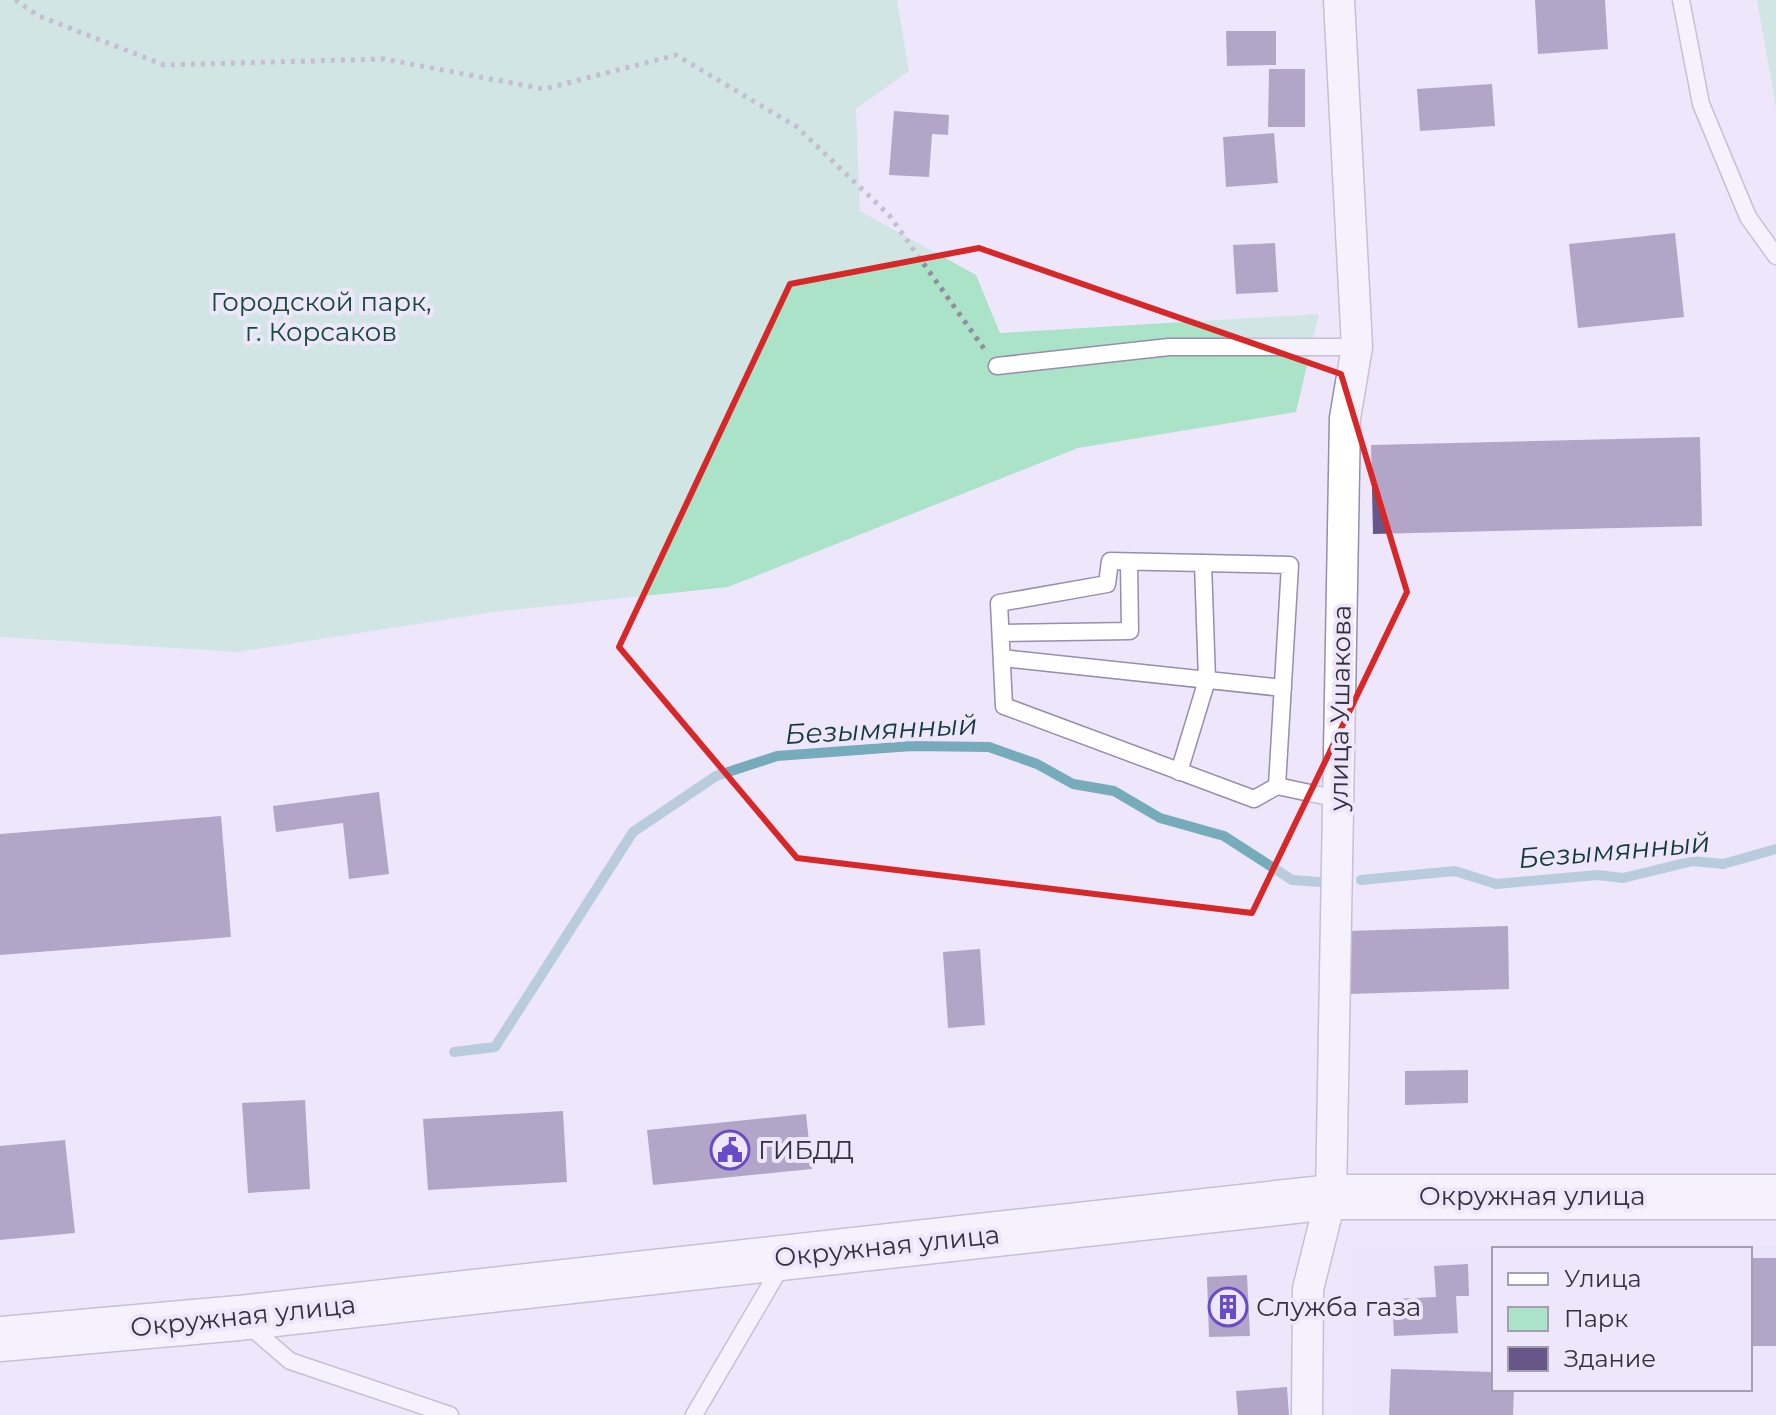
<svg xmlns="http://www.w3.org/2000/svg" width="1776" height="1415" font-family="Montserrat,sans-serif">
	<rect width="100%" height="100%" fill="#eee7fc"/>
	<path fill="#e8ddfe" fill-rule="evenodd" d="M1776 1247V1415H1351L1353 1248ZM1494 1249H1750V1389H1494Z"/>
	<path fill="#abe3c8" d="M0 0H897L909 71 856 109 860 211 976 275 1000 333 1319 314 1296 412 1078 448 728 587 494 612 238 652 0 637Z
		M1757 0H1776V108Z"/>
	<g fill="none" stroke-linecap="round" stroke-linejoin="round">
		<path stroke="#75abbb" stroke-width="10" d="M1361 880 1455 871 1496 884 1598 875 1623 878 1693 861 1723 864 1776 849
			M454 1052 495 1047 633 832 716 776 777 756 912 746 989 747 1037 764 1073 784 1114 791 1160 818 1224 836 1292 880 1320 882"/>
	</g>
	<path fill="#685688" d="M1535 0H1605L1608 49 1538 54Z
		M1226 31H1276V65L1227 66Z
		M1269 69H1305V127H1268Z
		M1492 84 1495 126 1420 131 1417 89Z
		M894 111 949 115 948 135 932 134 929 177 889 175Z
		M1274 133 1278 183 1226 187 1223 137Z
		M1675 233 1684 317 1578 328 1569 244Z
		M1275 243 1278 292 1236 294 1233 245Z
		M1700 437 1702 526 1373 534 1371 445Z
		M379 792 389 874 349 879 343 823 276 832 273 806Z
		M221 816 231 937 0 955V834Z
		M1508 926 1509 989 1348 994 1347 931Z
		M980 949 985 1025 948 1028 943 952Z
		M1468 1070V1103L1405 1105V1071Z
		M305 1100 310 1189 248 1193 242 1103Z
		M563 1111 567 1182 428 1190 423 1119Z
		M806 1114 812 1169 653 1185 647 1130Z
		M65 1140 75 1233 0 1240V1146Z
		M1750 1258H1776V1346H1750Z
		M1468 1264 1469 1296H1456L1458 1333 1394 1336 1392 1299 1436 1297 1434 1266Z
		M1247 1275 1250 1336 1209 1337 1207 1277Z
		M1391 1369 1494 1372V1389H1514L1513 1415H1389Z
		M1287 1387 1289 1415H1238L1236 1391Z"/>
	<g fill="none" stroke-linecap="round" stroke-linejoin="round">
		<g stroke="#978dac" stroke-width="19">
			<path id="lane" d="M1681 0 1701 104 1748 217 1776 256
				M997 366 1169 347H1357
				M1001 633 1130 631 1129 562
				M1002 658 1283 688
				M1179 772 1207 680 1203 563
				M1277 786 1290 565 1110 561 1107 584 999 603 1004 706 1254 799 1277 786 1338 799
				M247 1324 290 1361 450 1415
				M694 1415 782 1265"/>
		</g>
		<g stroke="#978dac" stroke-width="33">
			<path id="street" d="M1307 1415 1308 1289 1331 1197 1345 418 1357 347 1339 0"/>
		</g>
		<g stroke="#978dac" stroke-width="47">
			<path id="secondary" d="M0 1339 239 1318 1331 1197H1776"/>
		</g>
		<path stroke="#928c9d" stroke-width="5" stroke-dasharray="4 6" stroke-linecap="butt" d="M15 0 39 16 164 65 384 59 544 89 676 55 797 127 889 215 985 350"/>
		<use href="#lane" stroke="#fff" stroke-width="16"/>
		<use href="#street" stroke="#fff" stroke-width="30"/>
		<use href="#secondary" stroke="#fff" stroke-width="44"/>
	</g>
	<path d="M0 0H1776V1415H0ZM979 248 1341 374 1407 592 1252 913 797 858 619 647 790 284Z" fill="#eee7fc" fill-opacity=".55" fill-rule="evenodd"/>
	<path fill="none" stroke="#d62828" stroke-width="6" stroke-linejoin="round" d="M979 248 1341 374 1407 592 1252 913 797 858 619 647 790 284Z"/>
	<defs>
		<g id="civic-ring" transform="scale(2)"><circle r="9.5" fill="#eee7fc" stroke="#684cc5" stroke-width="1.5"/><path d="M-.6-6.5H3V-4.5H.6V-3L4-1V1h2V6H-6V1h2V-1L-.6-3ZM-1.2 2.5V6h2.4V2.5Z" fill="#684cc5"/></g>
		<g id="building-ring" transform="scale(2)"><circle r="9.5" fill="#eee7fc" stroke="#684cc5" stroke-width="1.5"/><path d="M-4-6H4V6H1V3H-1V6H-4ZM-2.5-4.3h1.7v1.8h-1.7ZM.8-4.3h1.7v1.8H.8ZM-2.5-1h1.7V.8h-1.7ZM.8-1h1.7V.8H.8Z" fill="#684cc5"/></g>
	</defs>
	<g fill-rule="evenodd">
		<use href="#civic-ring" x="730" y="1150"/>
		<use href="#building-ring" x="1228" y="1307"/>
	</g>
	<g text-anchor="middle" stroke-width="8" stroke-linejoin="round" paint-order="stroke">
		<g font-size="26" fill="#164b37" stroke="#eee7fc">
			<text x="321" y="311">Городской парк,<tspan x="321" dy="30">г. Корсаков</tspan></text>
		</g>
		<g font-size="26" fill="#34303d" stroke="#eee7fc">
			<text transform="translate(1340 708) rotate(-89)" y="9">улица Ушакова</text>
			<text x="1532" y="1205">Окружная улица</text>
			<text transform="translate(887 1246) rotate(-6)" y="9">Окружная улица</text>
			<text transform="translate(243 1316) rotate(-6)" y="9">Окружная улица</text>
		</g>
		<g font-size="26" fill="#34303d" stroke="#eee7fc" text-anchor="start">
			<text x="758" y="1159">ГИБДД</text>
			<text x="1256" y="1316">Служба газа</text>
		</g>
		<g font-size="28" font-style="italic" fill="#11373f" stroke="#eee7fc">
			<text transform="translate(881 729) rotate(-3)" y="10">Безымянный</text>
			<text transform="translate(1614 850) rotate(-5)" y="10">Безымянный</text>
		</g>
	</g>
	<rect x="1492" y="1247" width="260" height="144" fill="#eee7fc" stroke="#a49eb0" stroke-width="2"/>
	<rect x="1508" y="1273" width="40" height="12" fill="#ffffff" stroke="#a49eb0" stroke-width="2"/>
	<text x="1564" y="1287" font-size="24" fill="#34303d">Улица</text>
	<rect x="1508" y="1307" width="40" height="24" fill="#abe3c8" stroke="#a49eb0" stroke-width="2"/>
	<text x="1564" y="1327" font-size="24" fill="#34303d">Парк</text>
	<rect x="1508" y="1347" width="40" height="24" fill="#685688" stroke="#a49eb0" stroke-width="2"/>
	<text x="1564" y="1367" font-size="24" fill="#34303d">Здание</text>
</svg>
